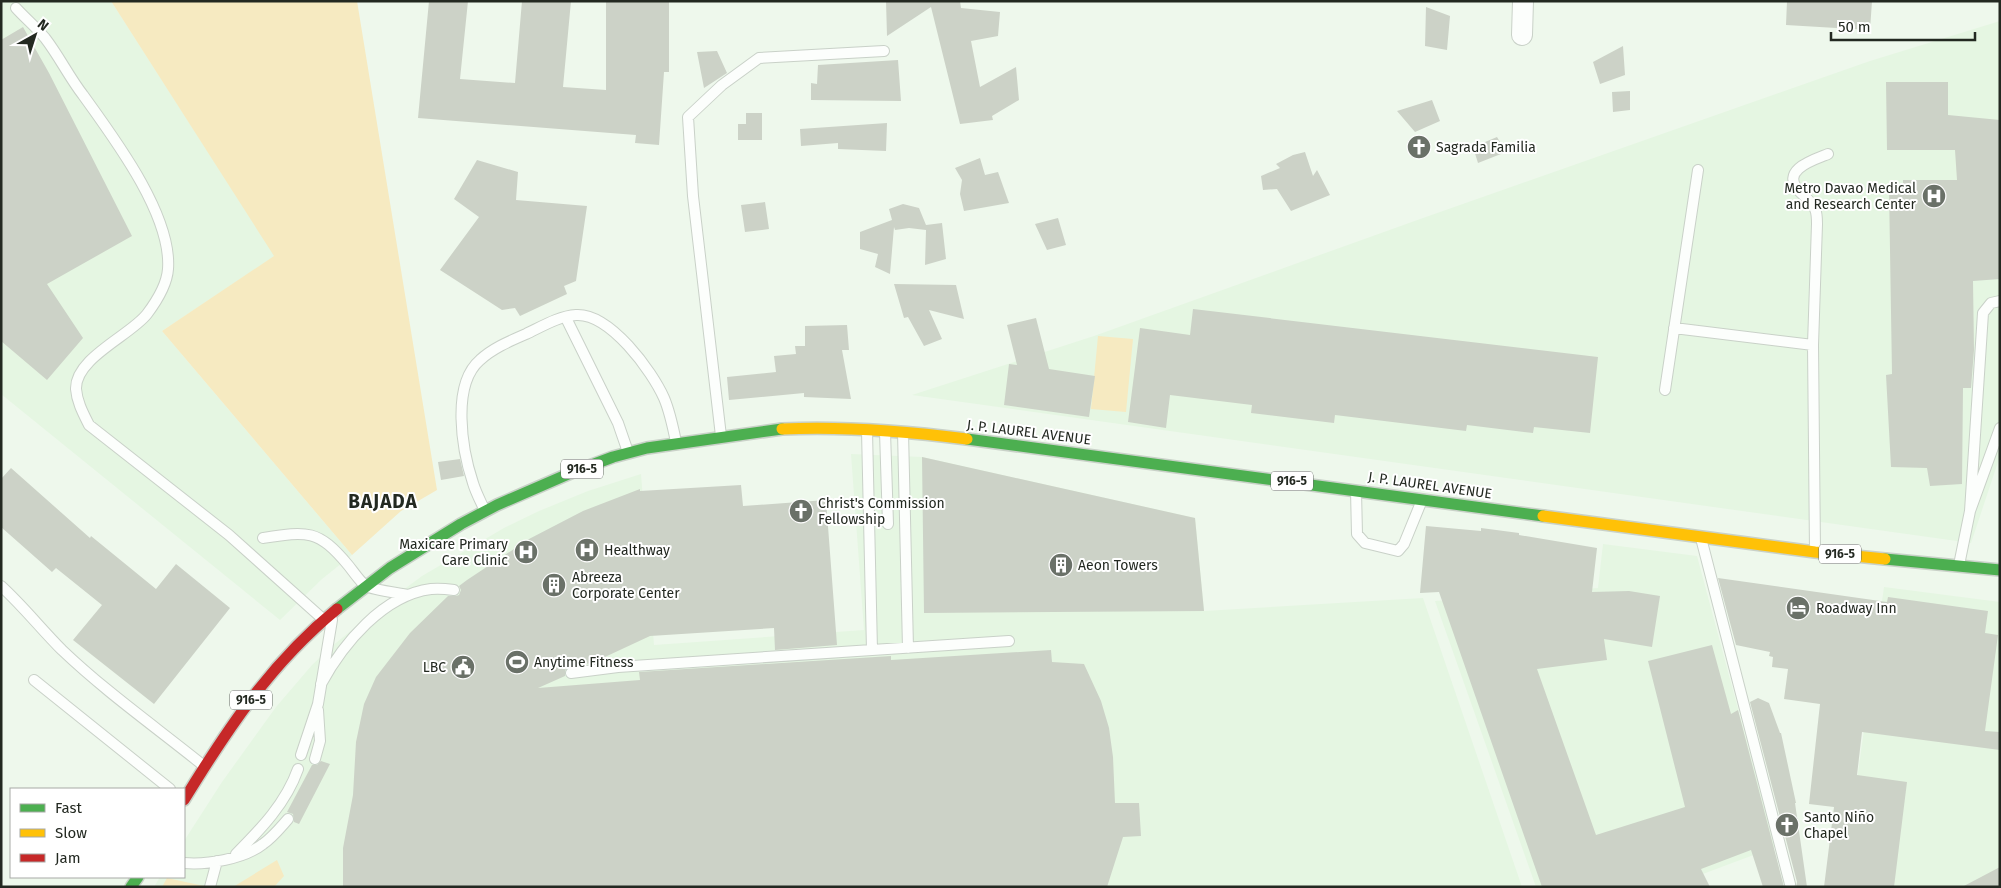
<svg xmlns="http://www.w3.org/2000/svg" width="2001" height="888" font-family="'Fira Sans',sans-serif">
	<rect width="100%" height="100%" fill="#eef8ec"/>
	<path fill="#e5f6e2" d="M1 1H111L275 256 162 331 352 555 322 579 280 620 1 394Z
		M2000 21V456L1971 543 912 395 1094 336 1423 218 1870 61Z
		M851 454 922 457 1195 518 1204 611 1423 598 1522 887H154L160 877H184V841L222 782 276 707 312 665 331 647 379 608 422 576 504 528 539 511 588 491 641 474 654 645 864 630Z
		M1603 544 1697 556 1775 847 1668 887H1536L1435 601 1598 588Z
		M1884 587 2000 602V887H1842Z"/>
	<path fill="#f6eac1" d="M111 1H357L437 490 401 511 352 555 162 331 274 256Z
		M1098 336 1133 339 1126 412 1091 409Z
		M277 860 284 876 274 887H233Z
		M167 878 204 886 162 887Z"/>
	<path fill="#ccd2c7" d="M429 1H468L460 79 515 83 522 1H571L563 87 606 90V1H669V72H664L659 145 635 143 636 135 418 118Z
		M886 1H960L961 8 1000 12 998 36 971 41 980 87 1016 67 1019 100 992 116 993 120 960 124 931 7 887 36Z
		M1787 1H1872L1870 30 1786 25Z
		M1426 7 1450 16 1447 50 1425 46Z
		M23 27 49 73 132 236 47 284 83 338 47 380 1 341V40Z
		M1623 46 1625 75 1600 84 1593 62Z
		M717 51 727 73 704 88 697 52Z
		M898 60 901 101 811 100V83L817 84 818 65Z
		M1886 82H1948V115L2000 120V279L1973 281 1974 350 1971 388H1963L1962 484 1930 486 1927 468 1891 467 1886 375 1892 374 1889 188 1903 186V180H1957L1955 150H1887Z
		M1630 91V110L1613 112 1612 92Z
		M1432 100 1440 121 1415 132 1397 111Z
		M746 113H762V140H738V124H746Z
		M887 123 886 151 838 149V143L801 146 800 129Z
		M1497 137 1506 152 1478 163 1473 147Z
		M1305 152 1313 176 1317 170 1330 195 1291 211 1277 189 1263 190 1261 176 1280 168 1276 164 1293 155Z
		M980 158 985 175 998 172 1009 203 964 211 960 194 962 180 955 168Z
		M477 160 518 172 516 200 587 206 576 281 564 286 567 294 520 316 515 308 502 310 440 270 479 217 454 199Z
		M765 202 769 229 745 232 741 205Z
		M903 204 919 208 926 225 942 223 946 259 925 265 926 230 909 228 895 230 894 227 890 274 875 267 878 254 860 249V232L892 220 889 209Z
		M1058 218 1066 245 1047 250 1035 224Z
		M894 284 956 285 964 319 929 310 942 339 924 346 908 317 904 318Z
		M1193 309 1598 357 1590 433 1534 427 1533 433 1467 425 1466 431 1335 415 1334 423 1251 413 1252 405 1170 395 1166 428 1128 422 1140 328 1190 335Z
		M1036 318 1049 369 1095 376 1089 417 1004 405 1009 364 1017 365 1007 325Z
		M847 325 849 350H842L851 399 804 397V393L729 400 727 377 776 372 774 356 796 354 795 346H805V326Z
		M922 457 1195 518 1204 611 924 613Z
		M460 459 464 476 441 480 438 462Z
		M11 468 90 538 91 536 156 589 176 564 230 608 154 704 73 640 102 605 56 568 52 572 1 527V479Z
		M741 485 743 506 826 500 837 645 775 650 774 628 650 636 592 663 567 667 565 671V676L538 688 640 680 639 672 891 656V660L1051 650 1052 662 1084 664 1101 701 1109 728 1113 757 1115 803H1139L1141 836 1123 837 1107 887H343V848L353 795 356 742 364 704 376 677 410 633 448 596H456L459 595 461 590 459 586 467 580 529 539 583 511 640 489V491Z
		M1426 526 1481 531V528L1519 533V535L1597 548 1592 592 1629 591 1660 596 1652 647 1604 639 1607 660 1537 669 1596 835 1685 807 1648 661 1712 645 1731 714 1738 710 1784 887H1763L1751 850 1701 869 1710 887H1542L1439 592 1420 593Z
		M1718 578 1887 602 1888 597 1988 611 1985 633 1998 635 1985 731 2000 732V750L1862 732 1857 775 1907 782 1894 887H1824L1834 807 1809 804 1820 704 1784 699 1788 669 1772 667 1773 657 1769 656 1770 652 1736 645Z
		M1758 698 1769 703 1780 733H1781L1796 803H1795L1807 887H1796L1797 882 1750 702Z
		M321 761 330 764 299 824 294 822 293 814 287 812 312 765H317Z
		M2000 867V887H1962Z"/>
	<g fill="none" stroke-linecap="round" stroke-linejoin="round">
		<g stroke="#c9d1c8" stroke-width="12">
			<path id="lane" d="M16 8C25 18 36 27 45 38 59 56 69 77 83 95 114 138 172 215 168 269 167 284 156 302 147 314 131 335 75 358 76 389 77 402 83 413 89 425L229 535 324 620
				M566 318 618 423 628 452
				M1674 328 1813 345
				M1665 390 1698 170
				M867 431 872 650 1009 641
				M885 432 888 524
				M903 432 908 648
				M721 436 693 196 688 117 722 85 759 58 884 51
				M1356 491 1357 534 1365 543 1398 551 1404 544 1422 500
				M485 511C481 502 476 493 473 483 462 450 451 385 480 360 493 348 510 341 526 334 541 327 559 316 576 315 610 313 652 371 664 398 670 412 673 427 676 442
				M1970 511 1983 313 1991 303 2000 301
				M263 538C307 531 318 529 348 565 353 571 360 582 366 586 373 590 399 593 408 595
				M1701 538 1790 884
				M1815 552 1813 345 1817 224C1817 219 1817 213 1815 209 1811 201 1805 197 1799 191 1780 170 1813 160 1828 154
				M1959 565 1970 511 2000 428
				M1 586C23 606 41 629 62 650 106 692 157 728 204 766
				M571 673 618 667 872 650
				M34 680 170 789
				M321 684C343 644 383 595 431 589 439 588 447 589 454 590
				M301 755 318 704 332 620
				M315 759 320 741 318 710
				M236 854C261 829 286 803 298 769
				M184 863C207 865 244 859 263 844 273 837 280 828 288 819
				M210 887 217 861"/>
		</g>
		<g stroke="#c9d1c8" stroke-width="22">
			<path id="street" d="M1522 35 1523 1"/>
		</g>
		<g stroke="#c9d1c8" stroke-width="14">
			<path id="fast" d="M967 439 1543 516
				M1885 559 2000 570
				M337 609 390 568 461 524 497 505 573 472 613 457 647 448 782 429
				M131 887 138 877"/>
		</g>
		<g stroke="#c9d1c8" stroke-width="14">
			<path id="slow" d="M782 429C844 426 905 431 967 439
				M1543 516 1815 552 1885 559"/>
		</g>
		<g stroke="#c9d1c8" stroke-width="14">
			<path id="jam" d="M184 800C228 728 271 663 337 609"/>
		</g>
		<use href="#lane" stroke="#fcfefc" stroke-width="10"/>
		<use href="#street" stroke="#fcfefc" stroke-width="20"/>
		<use href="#fast" stroke="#4caf50" stroke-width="11"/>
		<use href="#slow" stroke="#ffc107" stroke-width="11"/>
		<use href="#jam" stroke="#c62828" stroke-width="11"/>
	</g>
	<defs>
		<g id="church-disc" transform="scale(1.25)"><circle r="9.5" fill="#6a7168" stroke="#fff"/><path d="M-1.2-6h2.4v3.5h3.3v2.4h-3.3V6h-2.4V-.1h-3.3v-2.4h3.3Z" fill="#fff"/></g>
		<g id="hospital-disc" transform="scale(1.25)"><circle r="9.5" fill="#6a7168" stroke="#fff"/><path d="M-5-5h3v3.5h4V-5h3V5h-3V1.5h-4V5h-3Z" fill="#fff"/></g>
		<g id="building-disc" transform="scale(1.25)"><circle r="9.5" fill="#6a7168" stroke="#fff"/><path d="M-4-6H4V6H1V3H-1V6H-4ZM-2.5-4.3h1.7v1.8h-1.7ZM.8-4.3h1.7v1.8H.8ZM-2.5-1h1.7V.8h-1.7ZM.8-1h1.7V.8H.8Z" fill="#fff"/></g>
		<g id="hotel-disc" transform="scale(1.25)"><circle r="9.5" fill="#6a7168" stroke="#fff"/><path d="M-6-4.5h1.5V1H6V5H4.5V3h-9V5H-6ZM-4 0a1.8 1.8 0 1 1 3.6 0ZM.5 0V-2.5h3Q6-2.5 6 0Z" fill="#fff"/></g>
		<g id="stadium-disc" transform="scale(1.25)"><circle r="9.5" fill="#6a7168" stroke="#fff"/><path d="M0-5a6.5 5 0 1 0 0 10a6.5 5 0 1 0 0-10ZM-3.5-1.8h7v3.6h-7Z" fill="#fff"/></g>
		<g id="civic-disc" transform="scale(1.25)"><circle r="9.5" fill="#6a7168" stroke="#fff"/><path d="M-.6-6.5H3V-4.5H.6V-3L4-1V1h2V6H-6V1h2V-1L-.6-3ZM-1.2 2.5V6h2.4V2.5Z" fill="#fff"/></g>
	</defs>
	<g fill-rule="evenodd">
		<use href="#church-disc" x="1419" y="147"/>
		<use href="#hospital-disc" x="1934" y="196"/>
		<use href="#church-disc" x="801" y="511"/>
		<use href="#hospital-disc" x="587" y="550"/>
		<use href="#hospital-disc" x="526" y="552"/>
		<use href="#building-disc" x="1061" y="565"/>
		<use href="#building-disc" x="554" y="585"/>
		<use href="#hotel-disc" x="1798" y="608"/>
		<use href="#stadium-disc" x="517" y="662"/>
		<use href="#civic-disc" x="463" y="667"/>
		<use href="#church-disc" x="1787" y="825"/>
	</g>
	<g text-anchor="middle" stroke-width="4" stroke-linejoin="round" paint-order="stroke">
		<g fill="#fff" stroke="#656964" stroke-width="1">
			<rect x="561" y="459.5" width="42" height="19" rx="4"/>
			<rect x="1271" y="471.5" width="42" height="19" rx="4"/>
			<rect x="1819" y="544.5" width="42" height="19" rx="4"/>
			<rect x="230" y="690.5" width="42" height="19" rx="4"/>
		</g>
		<g font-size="12" font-weight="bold" fill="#232921">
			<text x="582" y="473">916-5</text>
			<text x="1292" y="485">916-5</text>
			<text x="1840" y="558">916-5</text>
			<text x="251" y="704">916-5</text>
		</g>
		<g font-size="14" fill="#232921" stroke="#fff" text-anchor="start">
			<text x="1436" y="152">Sagrada Familia</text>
			<text x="1916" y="193" text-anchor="end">Metro Davao Medical<tspan x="1916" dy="16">and Research Center</tspan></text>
			<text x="818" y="508">Christ's Commission<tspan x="818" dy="16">Fellowship</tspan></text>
			<text x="508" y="549" text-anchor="end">Maxicare Primary<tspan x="508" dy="16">Care Clinic</tspan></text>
			<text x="604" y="555">Healthway</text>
			<text x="1078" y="570">Aeon Towers</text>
			<text x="572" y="582">Abreeza<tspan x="572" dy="16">Corporate Center</tspan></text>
			<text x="1816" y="613">Roadway Inn</text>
			<text x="534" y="667">Anytime Fitness</text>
			<text x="446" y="672" text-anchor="end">LBC</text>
			<text x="1804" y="822">Santo Niño<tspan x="1804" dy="16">Chapel</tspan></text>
		</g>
		<g font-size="14" fill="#232921" stroke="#fff">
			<text transform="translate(1029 432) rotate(7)" y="5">J. P. LAUREL AVENUE</text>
			<text transform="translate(1430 485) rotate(8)" y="5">J. P. LAUREL AVENUE</text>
		</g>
		<g font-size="19" font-weight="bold" letter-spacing="1" fill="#232921" stroke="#fff">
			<text x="383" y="508">BAJADA</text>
		</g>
	</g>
	<rect width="2001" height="888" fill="none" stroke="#232921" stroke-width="5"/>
	<rect x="10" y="788" width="175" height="90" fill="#ffffff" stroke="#a7a9a6"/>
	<rect x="20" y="804" width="25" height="8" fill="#4caf50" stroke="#a7a9a6"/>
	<text x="55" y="813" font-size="15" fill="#232921">Fast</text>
	<rect x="20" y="829" width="25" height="8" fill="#ffc107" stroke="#a7a9a6"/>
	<text x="55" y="838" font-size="15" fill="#232921">Slow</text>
	<rect x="20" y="854" width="25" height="8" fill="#c62828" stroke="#a7a9a6"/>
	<text x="55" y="863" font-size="15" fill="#232921">Jam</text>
	<g transform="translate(35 35) rotate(39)" stroke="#ffffff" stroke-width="4" paint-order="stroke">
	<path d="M0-4L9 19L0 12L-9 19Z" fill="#232921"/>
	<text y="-8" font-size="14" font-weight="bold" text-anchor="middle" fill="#232921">N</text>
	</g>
	<path d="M1831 32v8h144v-8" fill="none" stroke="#232921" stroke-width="2.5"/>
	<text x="1838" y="32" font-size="15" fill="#232921" stroke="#ffffff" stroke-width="4" paint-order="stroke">50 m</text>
</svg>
